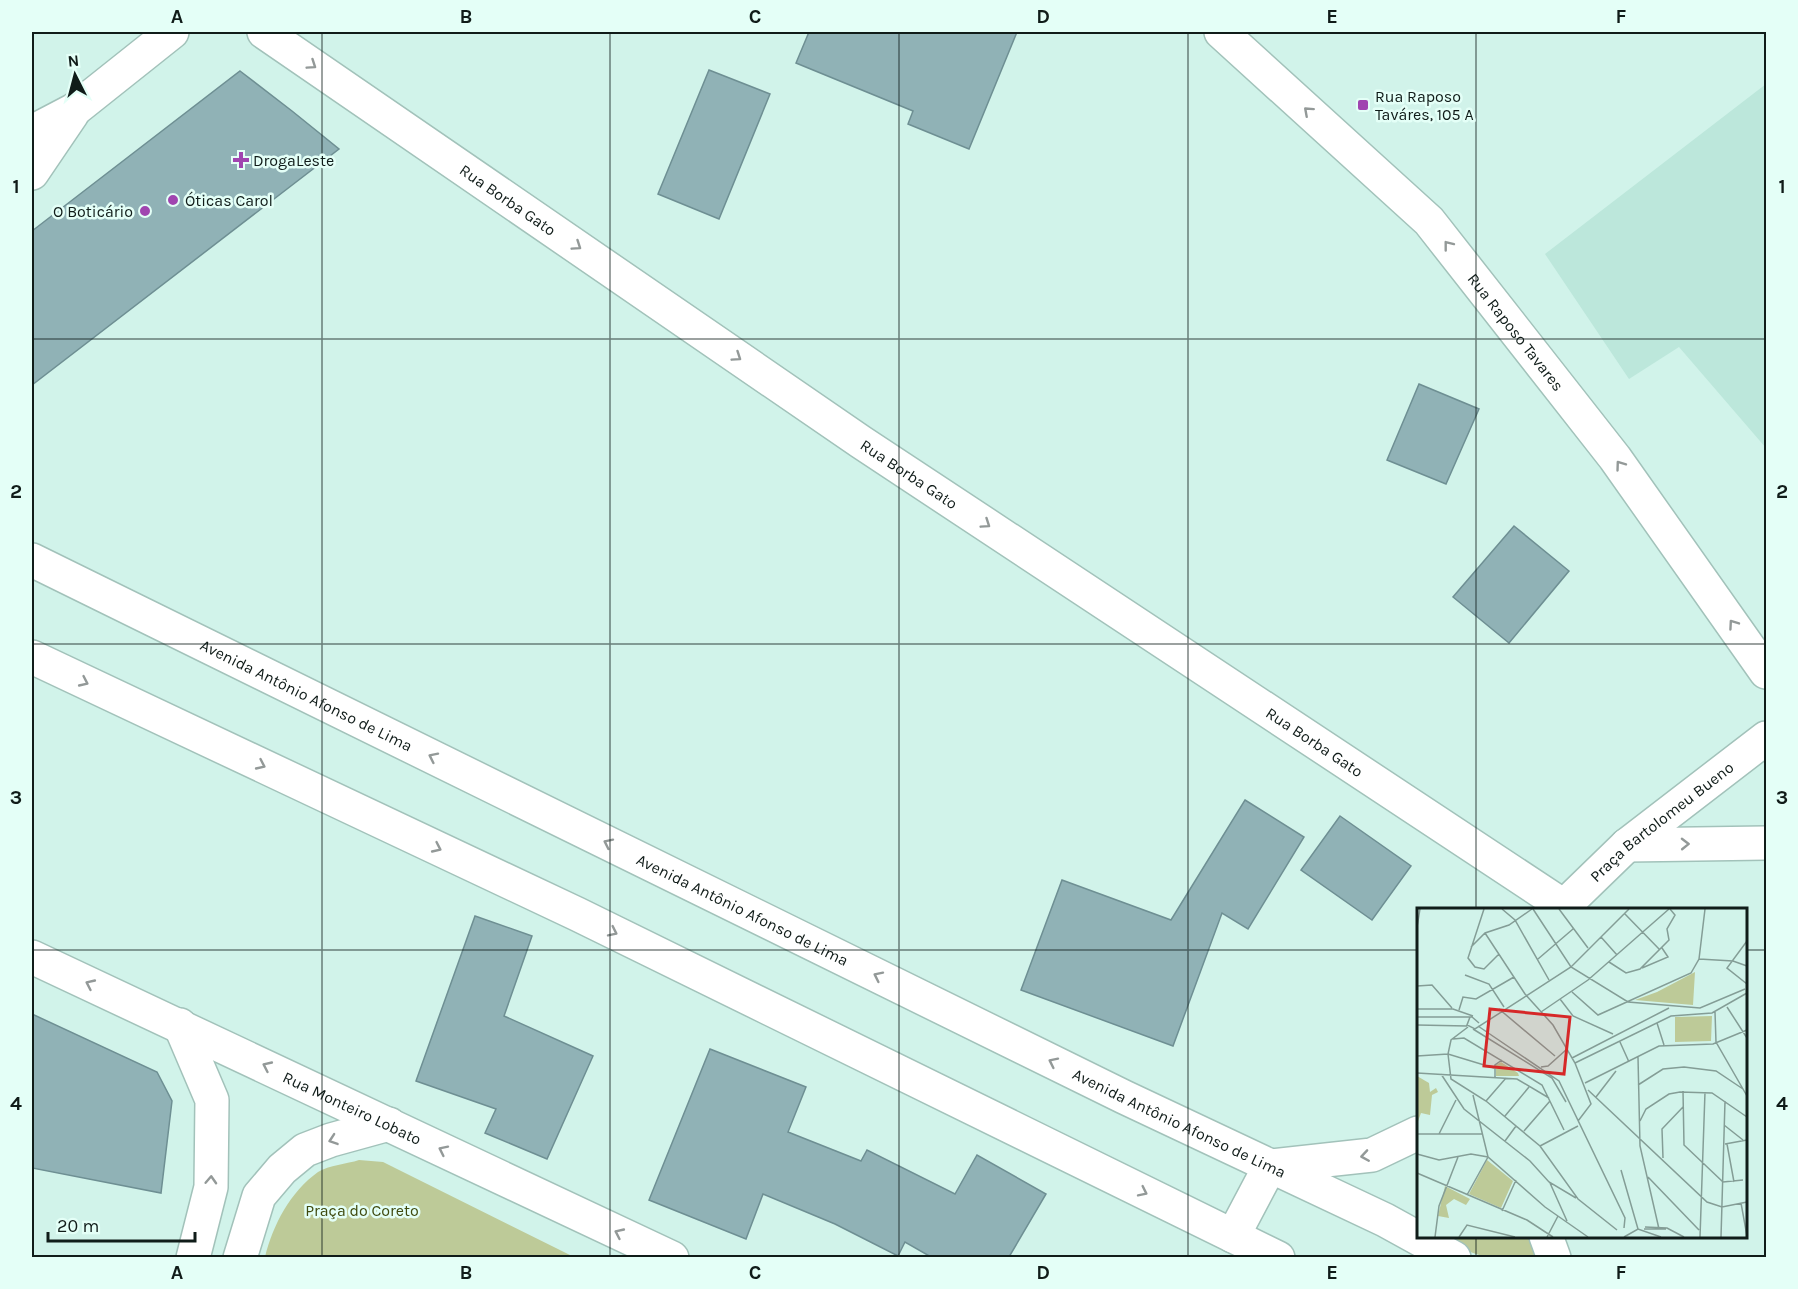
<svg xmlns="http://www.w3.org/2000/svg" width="1798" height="1289" font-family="Karla,sans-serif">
	<rect width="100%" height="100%" fill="#d1f3ea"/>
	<path fill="#bce7db" d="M1766 84V448L1679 347 1629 379 1545 254Z"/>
	<path fill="#bdca98" d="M359 1160 383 1162 574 1257H265C273 1225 290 1192 318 1172 329 1165 347 1164 359 1160Z
		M1437 1237H1537L1544 1250 1531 1257H1485L1438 1241Z"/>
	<path fill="#90b2b6" stroke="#6e8f93" stroke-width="1.5" d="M809 32H1017L969 149 908 124 913 111 796 63Z
		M709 70 770 94 719 219 658 194Z
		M240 71 292 111 339 149 32 385V231Z
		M1419 384 1479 409 1446 484 1387 460Z
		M1514 526 1569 571 1509 643 1453 597Z
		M1245 800 1304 837 1248 929 1222 913 1173 1046 1021 990 1062 880 1171 920Z
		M1340 816 1411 866 1372 920 1301 870Z
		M475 916 532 936 504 1016 593 1056 547 1159 485 1133 496 1109 416 1081Z
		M32 1014 157 1072 172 1101 161 1193 32 1168Z
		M710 1049 806 1087 788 1132 861 1161 867 1150 955 1194 977 1155 1046 1194 1009 1257H931L905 1242 898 1256 835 1224 763 1194 746 1239 649 1200Z"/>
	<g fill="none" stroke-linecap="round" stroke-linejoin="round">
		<g stroke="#a2c2ba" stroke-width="36">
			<g id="minor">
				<path id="s1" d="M264 32 861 442 1562 905"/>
				<path id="s2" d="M1221 32 1429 221 1615 458 1766 672"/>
				<path d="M1627 845 1766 843"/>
				<path id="s3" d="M1560 910 1627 845 1766 738"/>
				<path id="s4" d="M32 957 672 1258"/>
				<path d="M180 1025 212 1100 211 1187 193 1258"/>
				<path d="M1270 1166 1372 1155 1418 1133"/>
				<path d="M1546 1236 1554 1258"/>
				<path d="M240 1258 259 1196 282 1169 305 1150 331 1140 389 1124"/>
			</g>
		</g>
		<g stroke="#a2c2ba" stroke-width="36">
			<g id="major">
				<path d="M32 132 74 110 172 32"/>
				<path d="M32 173 72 114"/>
				<path id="s5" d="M32 560 1124 1097 1385 1220 1454 1258"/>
				<path d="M32 657 577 914 1278 1258"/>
				<path d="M1233 1236 1270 1166"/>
			</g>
		</g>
		<use href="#minor" stroke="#fff" stroke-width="33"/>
		<use href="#major" stroke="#fff" stroke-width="33"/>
	</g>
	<defs><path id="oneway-chevron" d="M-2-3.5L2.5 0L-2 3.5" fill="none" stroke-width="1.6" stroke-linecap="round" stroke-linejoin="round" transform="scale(1.5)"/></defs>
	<g stroke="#939998">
		<use href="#oneway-chevron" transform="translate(312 65) rotate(34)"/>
		<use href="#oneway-chevron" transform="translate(1308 111) rotate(-138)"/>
		<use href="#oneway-chevron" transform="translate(1448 245) rotate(-128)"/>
		<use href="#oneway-chevron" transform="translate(577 246) rotate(34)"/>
		<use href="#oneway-chevron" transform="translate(737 357) rotate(34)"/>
		<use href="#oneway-chevron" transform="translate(1620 465) rotate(-126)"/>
		<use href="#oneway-chevron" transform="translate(986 524) rotate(34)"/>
		<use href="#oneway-chevron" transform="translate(1733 624) rotate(-125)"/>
		<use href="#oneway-chevron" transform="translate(84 682) rotate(25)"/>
		<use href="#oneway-chevron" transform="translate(433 757) rotate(-154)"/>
		<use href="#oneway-chevron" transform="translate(261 765) rotate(25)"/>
		<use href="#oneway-chevron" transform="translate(608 843) rotate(-154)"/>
		<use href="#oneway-chevron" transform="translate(1685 844) rotate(-1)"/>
		<use href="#oneway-chevron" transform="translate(437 848) rotate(25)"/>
		<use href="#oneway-chevron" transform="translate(613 932) rotate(26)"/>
		<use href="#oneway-chevron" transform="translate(878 976) rotate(-154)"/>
		<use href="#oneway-chevron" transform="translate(90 984) rotate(-155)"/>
		<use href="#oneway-chevron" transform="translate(1053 1062) rotate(-154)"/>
		<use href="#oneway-chevron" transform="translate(267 1066) rotate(-155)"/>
		<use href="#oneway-chevron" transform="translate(333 1140) rotate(161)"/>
		<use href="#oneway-chevron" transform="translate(443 1150) rotate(-154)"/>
		<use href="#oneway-chevron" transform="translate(1365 1156) rotate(171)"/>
		<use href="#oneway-chevron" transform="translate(211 1180) rotate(-87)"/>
		<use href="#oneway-chevron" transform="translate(1143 1192) rotate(26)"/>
		<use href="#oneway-chevron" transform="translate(619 1233) rotate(-155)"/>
	</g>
	<path fill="none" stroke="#101c19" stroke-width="1.5" stroke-opacity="0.55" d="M322 32V1258M610 32V1258M899 32V1258M1188 32V1258M1476 32V910M32 339H1766M32 644H1766M32 950H1418M1746 950H1766M1476 1236V1258"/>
	<g fill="#a045b0" stroke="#e4fff7" stroke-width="2">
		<rect x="1357" y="99" width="12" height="12" rx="3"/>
		<path d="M238 151h6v6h6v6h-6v6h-6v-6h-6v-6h6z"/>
		<circle cx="173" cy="200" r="6"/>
		<circle cx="145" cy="211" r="6"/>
	</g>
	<g text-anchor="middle" stroke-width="5" stroke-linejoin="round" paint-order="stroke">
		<g font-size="16" fill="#101c19" stroke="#e4fff7" text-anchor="start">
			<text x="1375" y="102">Rua Raposo<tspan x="1375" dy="18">Taváres, 105 A</tspan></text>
			<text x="253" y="166">DrogaLeste</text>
			<text x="185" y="206">Óticas Carol</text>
			<text x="133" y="217" text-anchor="end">O Boticário</text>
		</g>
		<g font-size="16" fill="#101c19" stroke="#e4fff7">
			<text dy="6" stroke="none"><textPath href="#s1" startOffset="296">Rua Borba Gato</textPath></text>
			<text dy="6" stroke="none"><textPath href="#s2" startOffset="422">Rua Raposo Tavares</textPath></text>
			<text dy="6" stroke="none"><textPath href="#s1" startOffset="782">Rua Borba Gato</textPath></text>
			<text dy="6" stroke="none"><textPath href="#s5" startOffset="306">Avenida Antônio Afonso de Lima</textPath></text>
			<text dy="6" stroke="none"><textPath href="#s1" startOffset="1268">Rua Borba Gato</textPath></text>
			<text dy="6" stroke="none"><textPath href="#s3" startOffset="135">Praça Bartolomeu Bueno</textPath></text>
			<text dy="6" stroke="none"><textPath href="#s5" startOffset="792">Avenida Antônio Afonso de Lima</textPath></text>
			<text dy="6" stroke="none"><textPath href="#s4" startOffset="354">Rua Monteiro Lobato</textPath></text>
			<text dy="6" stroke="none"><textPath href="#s5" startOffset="1278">Avenida Antônio Afonso de Lima</textPath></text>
		</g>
		<g font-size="16" fill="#3f4a0e" stroke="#e4fff7">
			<text x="362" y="1216">Praça do Coreto</text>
		</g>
	</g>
	<g transform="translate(1417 908)">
		<rect width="330" height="330" fill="#d1f3ea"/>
		<path d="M278 64 276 97 218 92 240 84ZM295 108 294 133 258 134V109ZM84 154 101 165 102 168H79V157ZM0 168 12 175 13 184 19 180 21 184 15 187 13 207 4 205 0 216ZM70 252 96 273 84 300 52 286ZM28 278 53 291 49 297 37 291 29 297 32 310 21 308Z" fill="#bdca98"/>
		<path fill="none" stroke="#849d96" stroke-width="1.5" d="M67 1 51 50 58 59 67 61 82 46M85 1 98 12 132 72M116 1 154 59 211 94 283 100 328 81M142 1 171 40M207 5 243 42M0 19 3 1M68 25 108 86 136 117 158 155 174 196 161 213M184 29 200 47M330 33 310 60 330 76M54 39 68 25 92 17 115 1M121 51 156 21M282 51 316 53 330 58M192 54 209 65 223 61 252 32 250 21 258 7 253 1M225 60 251 49 245 40M48 67 72 76 87 99M0 78 15 77 35 100M155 84 181 107 274 65 282 51 288 1M143 91 156 108 196 126M310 99 330 130M0 101H36L56 108M82 101 138 148M42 102 46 89 59 91 97 69M124 104 171 72 252 1M298 104 299 134 330 188M0 109H55L62 115M53 109 50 117 58 121 154 59 212 1M240 115 247 137M0 117 50 118M61 118 142 173 208 310 207 320M51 119 34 132 31 146 34 171 69 193 123 238 161 291 200 322M56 121 135 170 149 194M36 131 47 130 125 177 147 222M203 134 212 154M0 148 31 146 77 160M221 149 223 238 242 321M155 150 252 100M158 155 254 108 295 105 330 85M124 159 131 158 150 141M0 165 100 171 132 190M24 166 47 201 113 253 132 274 159 290M78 169V157L85 152M168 175 242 138 296 136 330 122M221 177 246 161 267 159 299 163 326 181M171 182 290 294 305 299 330 294M266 183 267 237 306 274 326 272M56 187 71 249M179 189 199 163M69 193 89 170M88 208 112 179M223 213 229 201 252 186 263 184 295 185 330 209M307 217 326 232M107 223 133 193M0 226H66M22 226 39 192M88 233 99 218M308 236 330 232M310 236 317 274M123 238 161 218M0 246 22 252 54 246 71 249 128 299 171 329M246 250 245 221 266 199M204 262 221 321M0 265 110 312 136 329M231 269 282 322M133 275 150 313M50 287 71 249M324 295 330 328M85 303 99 272M228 319 250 320 267 329M227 321H249M18 329 22 298 41 249M42 329 50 317 98 329M130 329 141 308M207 329 221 321 244 329M283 329 288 184M304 329 308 193"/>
		<path fill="#d62828" fill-opacity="0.15" stroke="#d62828" stroke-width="3" d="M73 101 153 109 147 166 67 158Z"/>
		<rect width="330" height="330" fill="none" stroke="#101c19" stroke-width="3"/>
	</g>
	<rect width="1798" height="1289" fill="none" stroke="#e4fff7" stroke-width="66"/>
	<g transform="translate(75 75) rotate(354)" stroke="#e4fff7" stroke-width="4.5" paint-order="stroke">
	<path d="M0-4.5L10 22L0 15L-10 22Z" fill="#101c19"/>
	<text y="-9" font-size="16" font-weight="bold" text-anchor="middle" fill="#101c19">N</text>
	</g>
	<path d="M48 1232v9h147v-9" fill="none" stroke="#101c19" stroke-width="3"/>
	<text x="57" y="1232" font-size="18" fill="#101c19" stroke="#e4fff7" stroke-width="4.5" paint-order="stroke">20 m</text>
	<rect x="33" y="33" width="1732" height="1223" fill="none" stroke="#101c19" stroke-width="2"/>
	<g font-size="20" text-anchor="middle" font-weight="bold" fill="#101c19">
		<text x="177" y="23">A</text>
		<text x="466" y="23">B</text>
		<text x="755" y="23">C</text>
		<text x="1043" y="23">D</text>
		<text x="1332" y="23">E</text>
		<text x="1621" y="23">F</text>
		<text x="16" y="193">1</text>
		<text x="1782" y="193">1</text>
		<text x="16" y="498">2</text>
		<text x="1782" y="498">2</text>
		<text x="16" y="804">3</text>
		<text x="1782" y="804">3</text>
		<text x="16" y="1110">4</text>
		<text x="1782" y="1110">4</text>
		<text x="177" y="1279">A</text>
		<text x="466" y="1279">B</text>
		<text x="755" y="1279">C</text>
		<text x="1043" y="1279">D</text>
		<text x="1332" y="1279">E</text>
		<text x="1621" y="1279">F</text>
	</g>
</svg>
